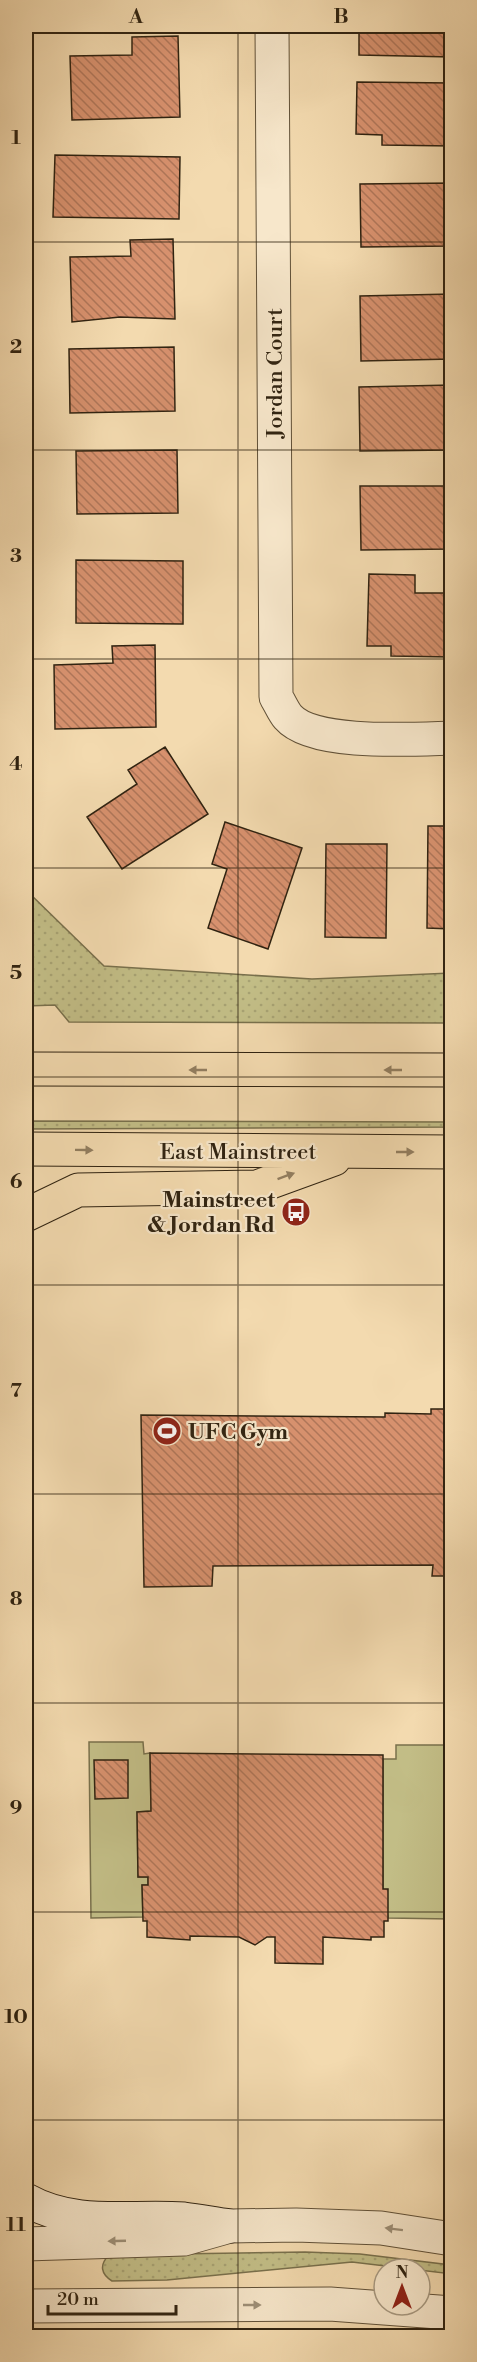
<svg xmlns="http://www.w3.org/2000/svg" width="477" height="2362" font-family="'Libre Bodoni',serif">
	<defs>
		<pattern id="grass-dots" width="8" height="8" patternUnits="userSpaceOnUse" patternTransform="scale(1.5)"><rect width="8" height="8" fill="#c2bd86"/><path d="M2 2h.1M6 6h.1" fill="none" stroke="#a7a273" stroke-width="1.8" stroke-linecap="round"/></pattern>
		<pattern id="building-back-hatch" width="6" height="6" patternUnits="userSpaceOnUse" patternTransform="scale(1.5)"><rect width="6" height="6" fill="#d7916e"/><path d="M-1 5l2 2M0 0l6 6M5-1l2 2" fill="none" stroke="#af7659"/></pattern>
	</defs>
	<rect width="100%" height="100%" fill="#f3daaf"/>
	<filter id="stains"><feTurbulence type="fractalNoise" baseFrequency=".00333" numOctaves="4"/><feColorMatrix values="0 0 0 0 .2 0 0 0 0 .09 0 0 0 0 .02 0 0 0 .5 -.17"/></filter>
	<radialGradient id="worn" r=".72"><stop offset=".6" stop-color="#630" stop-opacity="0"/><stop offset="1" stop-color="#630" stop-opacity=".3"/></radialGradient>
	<path fill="url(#grass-dots)" stroke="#79704c" stroke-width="1.5" d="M26 890 104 966 312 979 451 973V1023L69 1022 55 1005 26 1006Z
		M26 1121 451 1122 452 1127 26 1129Z
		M305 2252 360 2254 451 2265 452 2274 352 2262 167 2280 112 2281C101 2274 99 2265 109 2255Z"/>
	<path fill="#c2bd86" stroke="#79704c" stroke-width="1.5" d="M89 1742H143L144 1754 150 1753 151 1811 137 1812 138 1877H148V1885H142L143 1917 91 1918Z
		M396 1745H451V1919L388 1918 383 1889V1759H396Z"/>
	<path fill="url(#building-back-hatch)" stroke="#302311" stroke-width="1.5" d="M359 26H452V57L359 55Z
		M178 36 180 117 72 120 70 56 132 55V37Z
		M357 82 452 83V146L382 145V135L356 134Z
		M55 155 180 157 179 219 53 217Z
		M452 183V246L361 247 360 184Z
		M173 239 175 319 120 317 72 322 70 257 131 256 130 240Z
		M452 294V359L361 361 360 296Z
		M174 347 175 411 70 413 69 349Z
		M452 385V450L360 451 359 387Z
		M177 450 178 513 77 514 76 451Z
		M360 486H452V549L361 550Z
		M76 560 183 561V624L76 623Z
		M369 574 415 575V593H452V657L391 656V646H367Z
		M155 645 156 727 55 729 54 665 113 663 112 646Z
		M165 747 208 814 122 869 87 817 137 784 128 770Z
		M225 822 302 848 268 949 208 928 227 869 212 864Z
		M428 826H452V929L427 928Z
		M326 844H387L386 938 325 937Z
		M431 1409H452V1576H432L433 1565 213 1566 212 1586 144 1587 141 1415 385 1417V1413L431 1414Z
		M150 1753 383 1755V1889H388V1921H384V1937H371V1940L323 1937V1964L275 1963V1937H267L255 1945 239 1937 190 1936V1940L147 1937V1921H143L142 1885H148V1877H138L137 1812 151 1811Z
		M94 1760H128V1798L95 1799Z"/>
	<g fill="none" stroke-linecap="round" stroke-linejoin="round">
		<g stroke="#615138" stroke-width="35">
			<path id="street" d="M272 26 276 697C280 703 283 711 288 717 313 746 414 739 452 738
				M26 2244 184 2239 230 2226 296 2225 381 2228 452 2239
				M26 2306 330 2304 452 2313"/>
		</g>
		<g stroke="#302311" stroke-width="35">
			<path id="secondary" d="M26 2200C76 2228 130 2215 184 2219 200 2221 215 2224 230 2226"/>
		</g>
		<g stroke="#302311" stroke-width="35">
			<path id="primary" d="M26 1069 452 1070
				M26 1149 452 1152
				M26 1215 78 1190 257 1187 334 1159"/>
		</g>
		<use href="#street" stroke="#f7e7cb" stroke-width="33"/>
		<use href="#secondary" stroke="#f7e7cb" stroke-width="33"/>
		<use href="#primary" stroke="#f3daaf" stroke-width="33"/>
	</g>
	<defs><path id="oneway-solid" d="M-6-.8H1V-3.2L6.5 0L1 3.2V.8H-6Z" transform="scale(1.5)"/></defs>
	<g fill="#927e60">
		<use href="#oneway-solid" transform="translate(198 1070) rotate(-180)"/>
		<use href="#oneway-solid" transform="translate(393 1070) rotate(-180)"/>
		<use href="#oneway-solid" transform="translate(84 1150) rotate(1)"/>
		<use href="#oneway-solid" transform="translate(405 1152)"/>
		<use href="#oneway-solid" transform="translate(286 1176) rotate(-20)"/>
	</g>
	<g fill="#9d8f77">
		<use href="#oneway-solid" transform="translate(394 2229) rotate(-173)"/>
		<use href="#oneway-solid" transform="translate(117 2241) rotate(178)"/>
		<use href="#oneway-solid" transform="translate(252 2305)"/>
	</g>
	<path fill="none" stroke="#302311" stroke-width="1.5" stroke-opacity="0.55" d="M238 26V2336M26 242H452M26 450H452M26 659H452M26 868H452M26 1077H452M26 1285H452M26 1494H452M26 1703H452M26 1912H452M26 2120H452"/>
	<defs>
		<g id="bus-disc" transform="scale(1.5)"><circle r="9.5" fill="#8f2418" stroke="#f7e7cb"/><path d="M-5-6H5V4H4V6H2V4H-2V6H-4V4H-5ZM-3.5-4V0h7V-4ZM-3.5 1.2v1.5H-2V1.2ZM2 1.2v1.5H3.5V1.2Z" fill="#fff"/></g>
		<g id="stadium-disc" transform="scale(1.5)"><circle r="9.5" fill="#8f2418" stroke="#f7e7cb"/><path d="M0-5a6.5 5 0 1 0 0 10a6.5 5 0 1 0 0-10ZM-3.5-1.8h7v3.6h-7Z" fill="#fff"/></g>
	</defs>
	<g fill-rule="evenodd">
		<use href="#bus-disc" x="296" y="1212"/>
		<use href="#stadium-disc" x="167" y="1431"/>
	</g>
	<g text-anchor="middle" stroke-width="4.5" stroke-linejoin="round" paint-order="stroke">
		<g font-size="22" fill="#302311" stroke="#f7e7cb">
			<text transform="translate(274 373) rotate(-90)" y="8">Jordan Court</text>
			<text x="238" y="1159">East Mainstreet</text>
		</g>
		<g font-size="22" font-weight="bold" fill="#302311" stroke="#f7e7cb" text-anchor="end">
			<text x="275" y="1207">Mainstreet<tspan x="275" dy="25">&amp; Jordan Rd</tspan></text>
			<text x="188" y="1439" text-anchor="start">UFC Gym</text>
		</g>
	</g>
	<rect width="477" height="2362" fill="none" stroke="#f3daaf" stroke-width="66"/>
	<g transform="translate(402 2287)"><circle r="28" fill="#f7e7cb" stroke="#a79981" stroke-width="1.5"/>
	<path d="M0-4.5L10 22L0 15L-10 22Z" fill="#8f2418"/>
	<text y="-9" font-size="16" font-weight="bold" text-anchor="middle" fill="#302311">N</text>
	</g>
	<path d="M48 2305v9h128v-9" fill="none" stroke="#302311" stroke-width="3"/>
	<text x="57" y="2305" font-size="18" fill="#302311" stroke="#f7e7cb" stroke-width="4.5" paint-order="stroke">20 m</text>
	<rect x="33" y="33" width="411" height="2296" fill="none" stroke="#302311" stroke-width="2"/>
	<g font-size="20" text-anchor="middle" font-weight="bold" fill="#302311">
		<text x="136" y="23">A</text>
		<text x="341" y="23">B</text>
		<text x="16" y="144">1</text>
		<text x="16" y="353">2</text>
		<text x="16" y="562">3</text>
		<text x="16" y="770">4</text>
		<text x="16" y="979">5</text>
		<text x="16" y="1188">6</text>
		<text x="16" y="1397">7</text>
		<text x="16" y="1605">8</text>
		<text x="16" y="1814">9</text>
		<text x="16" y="2023">10</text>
		<text x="16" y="2231">11</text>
	</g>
	<rect width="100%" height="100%" filter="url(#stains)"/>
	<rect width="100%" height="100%" fill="url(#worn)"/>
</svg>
